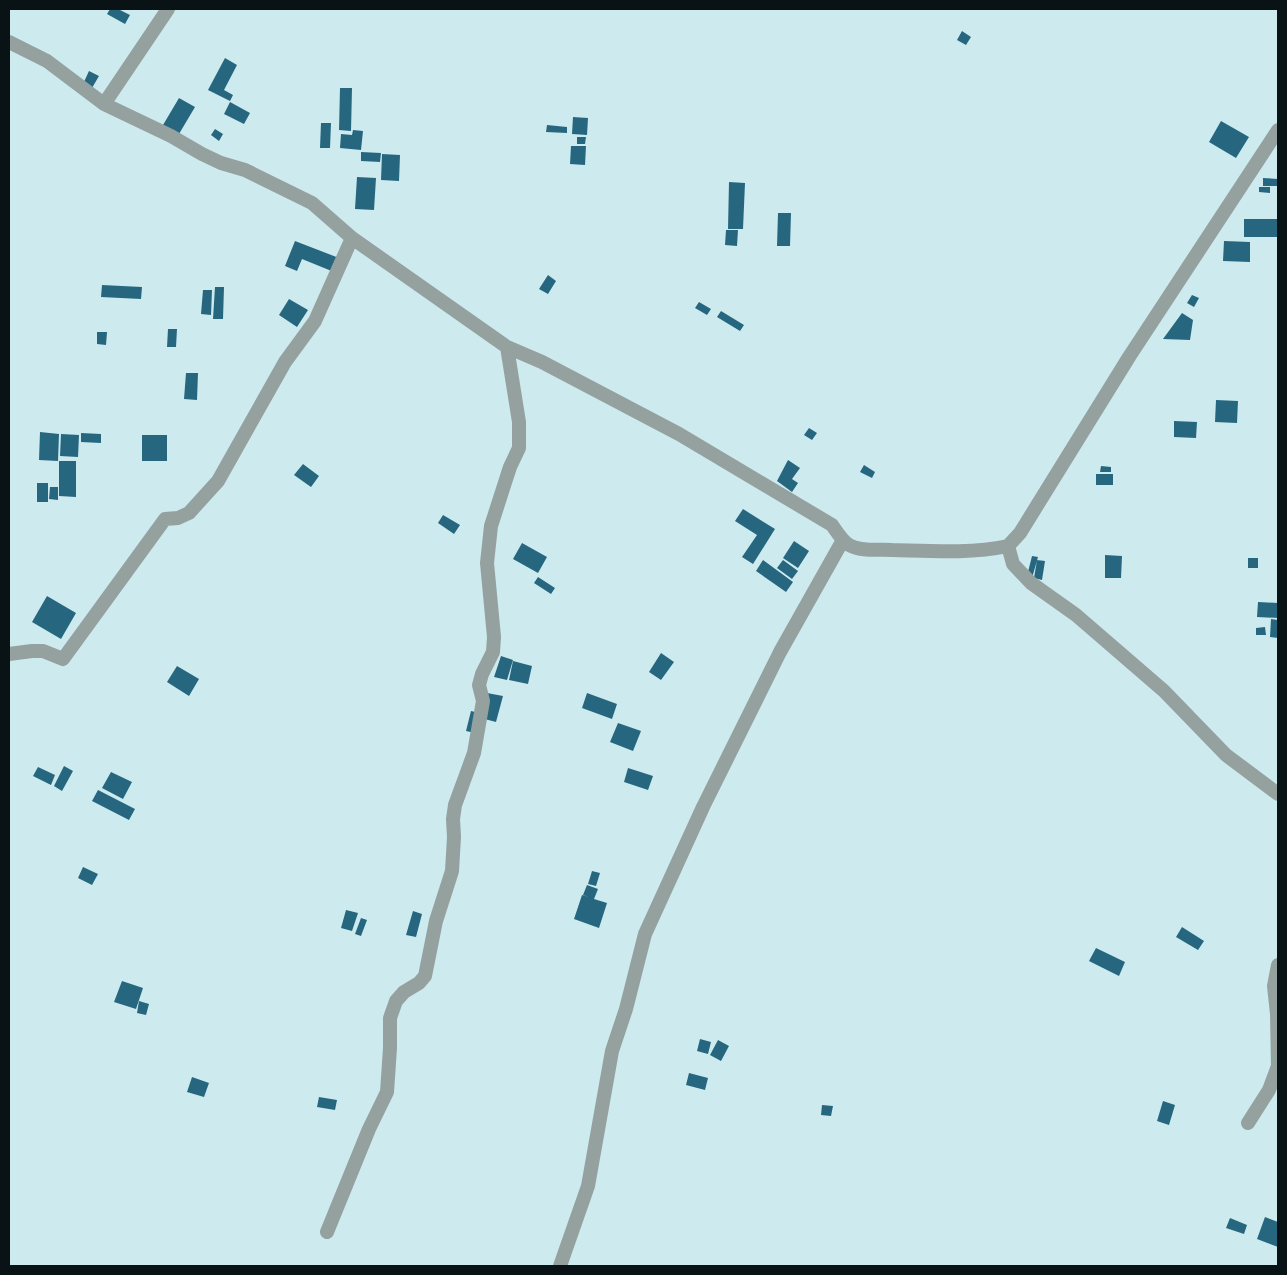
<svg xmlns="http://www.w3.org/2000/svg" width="1287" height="1275" font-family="'Titillium Web',sans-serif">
	<rect width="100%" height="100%" fill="#cdeaef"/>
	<path fill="#26677f" d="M110 9H118L130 15 125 24 107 14Z
		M962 31 971 37 966 45 957 40Z
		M225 58 237 65 224 90 233 95 230 101 208 90Z
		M89 71 99 76 92 88 83 84Z
		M340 88H352L351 131 339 130Z
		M179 98 195 107 179 134 163 125Z
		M230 102 250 113 244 124 224 114Z
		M573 117 588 118 587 135 572 134Z
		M1221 121 1249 137 1236 158 1209 142Z
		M321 123H331L330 148H320Z
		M547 125 567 127V133L546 132Z
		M215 129 223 134 219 141 211 135Z
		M353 130 363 131 361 150 340 148 341 134 352 135Z
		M577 137H586L585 144H577Z
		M571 146H586L585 165 570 164Z
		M361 152 381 153 380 162 361 161Z
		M382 154 400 155 399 181 381 180Z
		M357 177 376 178 374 210 355 209Z
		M1263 178 1278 179V186H1263Z
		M729 182 745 183 743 229H728Z
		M1259 187H1270V193L1259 192Z
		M778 213H791L790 246H777Z
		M1244 219H1278V237H1244Z
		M726 230H738L737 246 725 245Z
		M295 241 339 258 334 272 302 259 297 271 285 266Z
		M1224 241 1250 242V262L1223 261Z
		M548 275 556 281 548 294 539 289Z
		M102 285 142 287 141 299 101 297Z
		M215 287H224L223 319H213Z
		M203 290H212L211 315 201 314Z
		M1192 295 1199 298 1194 307 1187 303Z
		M289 299 308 310 297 327 279 315Z
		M699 302 711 309 707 315 695 308Z
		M721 311 744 325 740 331 717 317Z
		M1182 313 1193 320 1190 340 1163 339Z
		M168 329H177L176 347H167Z
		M97 332H107L106 345 97 344Z
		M186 373H198L197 400 184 399Z
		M1216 400 1238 401 1237 423 1215 422Z
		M1174 421 1197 422 1196 438 1174 437Z
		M809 428 817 433 812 440 804 435Z
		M40 432 59 434 58 461 39 460Z
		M81 433 101 434V443L81 442Z
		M61 434 79 435 78 457 60 456Z
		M142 435H167V461H142Z
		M788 460 800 468 792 479 798 483 792 492 777 481Z
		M59 461H76V497L59 496Z
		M303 464 319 476 311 487 294 475Z
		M864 465 875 472 872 478 860 472Z
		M1101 466 1111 467V472H1100Z
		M1096 474H1113V485H1096Z
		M37 483H48V502H37Z
		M50 487H58V500L49 499Z
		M743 509 775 529 753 564 742 557 757 535 735 521Z
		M443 515 460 525 454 534 438 523Z
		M794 541 809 551 798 568 783 558Z
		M522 543 547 557 538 573 513 559Z
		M1105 555 1122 556 1121 578H1105Z
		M1032 556 1038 557 1032 578 1027 576Z
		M1248 558H1258V568H1248Z
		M763 560 793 582 786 592 756 571Z
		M783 560 798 571 792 579 777 568Z
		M1037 560 1045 561 1042 580 1034 578Z
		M538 577 555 588 551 594 534 583Z
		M47 596 76 613 61 639 32 622Z
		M1258 602 1278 603V618L1257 617Z
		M1271 619 1278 620V638L1270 637Z
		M1265 627 1266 635H1256V628Z
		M661 653 674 662 661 680 649 672Z
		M501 656 513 660 507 680 494 677Z
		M513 661 532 666 528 684 509 680Z
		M177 666 199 679 189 696 167 682Z
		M487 693 503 696 496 722 481 718Z
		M587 693 617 704 612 719 582 708Z
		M471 711 479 713 475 733 466 731Z
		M618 723 641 731 633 751 610 742Z
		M64 766 73 771 62 791 54 786Z
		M38 767 55 775 51 785 33 776Z
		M628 768 653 776 648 790 624 782Z
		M111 772 132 782 123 799 102 788Z
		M98 790 135 809 129 820 92 801Z
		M83 867 98 874 92 885 78 878Z
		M592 871 600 873 596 886 588 884Z
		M587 885 598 889 594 899 607 903 599 928 574 919 582 895 589 897 583 895Z
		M346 910 358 913 352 931 341 928Z
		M413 911 422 914 416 937 406 935Z
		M361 918 367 920 361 936 355 934Z
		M1182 927 1204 941 1198 950 1176 937Z
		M1096 948 1125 962 1119 976 1089 961Z
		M122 981 143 988 136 1009 114 1002Z
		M139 1001 149 1004 146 1015 137 1013Z
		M700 1039 711 1042 708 1054 697 1051Z
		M718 1040 729 1046 721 1061 710 1055Z
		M689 1073 708 1078 705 1090 686 1085Z
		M192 1077 209 1083 204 1097 187 1092Z
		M319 1097 337 1100 335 1110 317 1107Z
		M1163 1101 1175 1105 1169 1125 1157 1121Z
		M822 1105 833 1106 831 1116 821 1115Z
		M1265 1217 1278 1222V1247L1257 1239Z
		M1230 1218 1247 1225 1244 1234 1226 1228Z"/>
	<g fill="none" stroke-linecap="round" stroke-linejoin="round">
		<path stroke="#95a19f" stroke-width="14" d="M9 42 47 61 104 104 171 136 202 154 221 163 245 170 312 203 352 238 507 347 542 362 679 434 832 525C837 532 842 541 849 545 861 552 879 549 892 550 930 551 970 554 1008 546L1013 564 1031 583 1076 615 1164 691 1226 755 1278 794
			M104 104 168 9
			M1008 546 1020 533 1129 357 1278 130
			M9 654 32 651H43L63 659 165 519 178 518 189 513 218 481 285 362 315 321 352 238
			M1248 1123 1269 1090 1278 1066 1277 1014 1274 986 1278 965
			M327 1232 369 1129 387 1092 390 1048V1018L396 1001 404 992 419 983 425 976 436 921 452 871 454 837 453 819 455 805 474 753 483 701 479 685 482 674 493 652 494 637 487 563 491 526 510 467 519 448V422L507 347
			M560 1266 588 1186 612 1051 626 1009 645 934 703 807 780 652 843 540"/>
	</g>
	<rect width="1287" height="1275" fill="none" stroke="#091315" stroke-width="20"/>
</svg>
